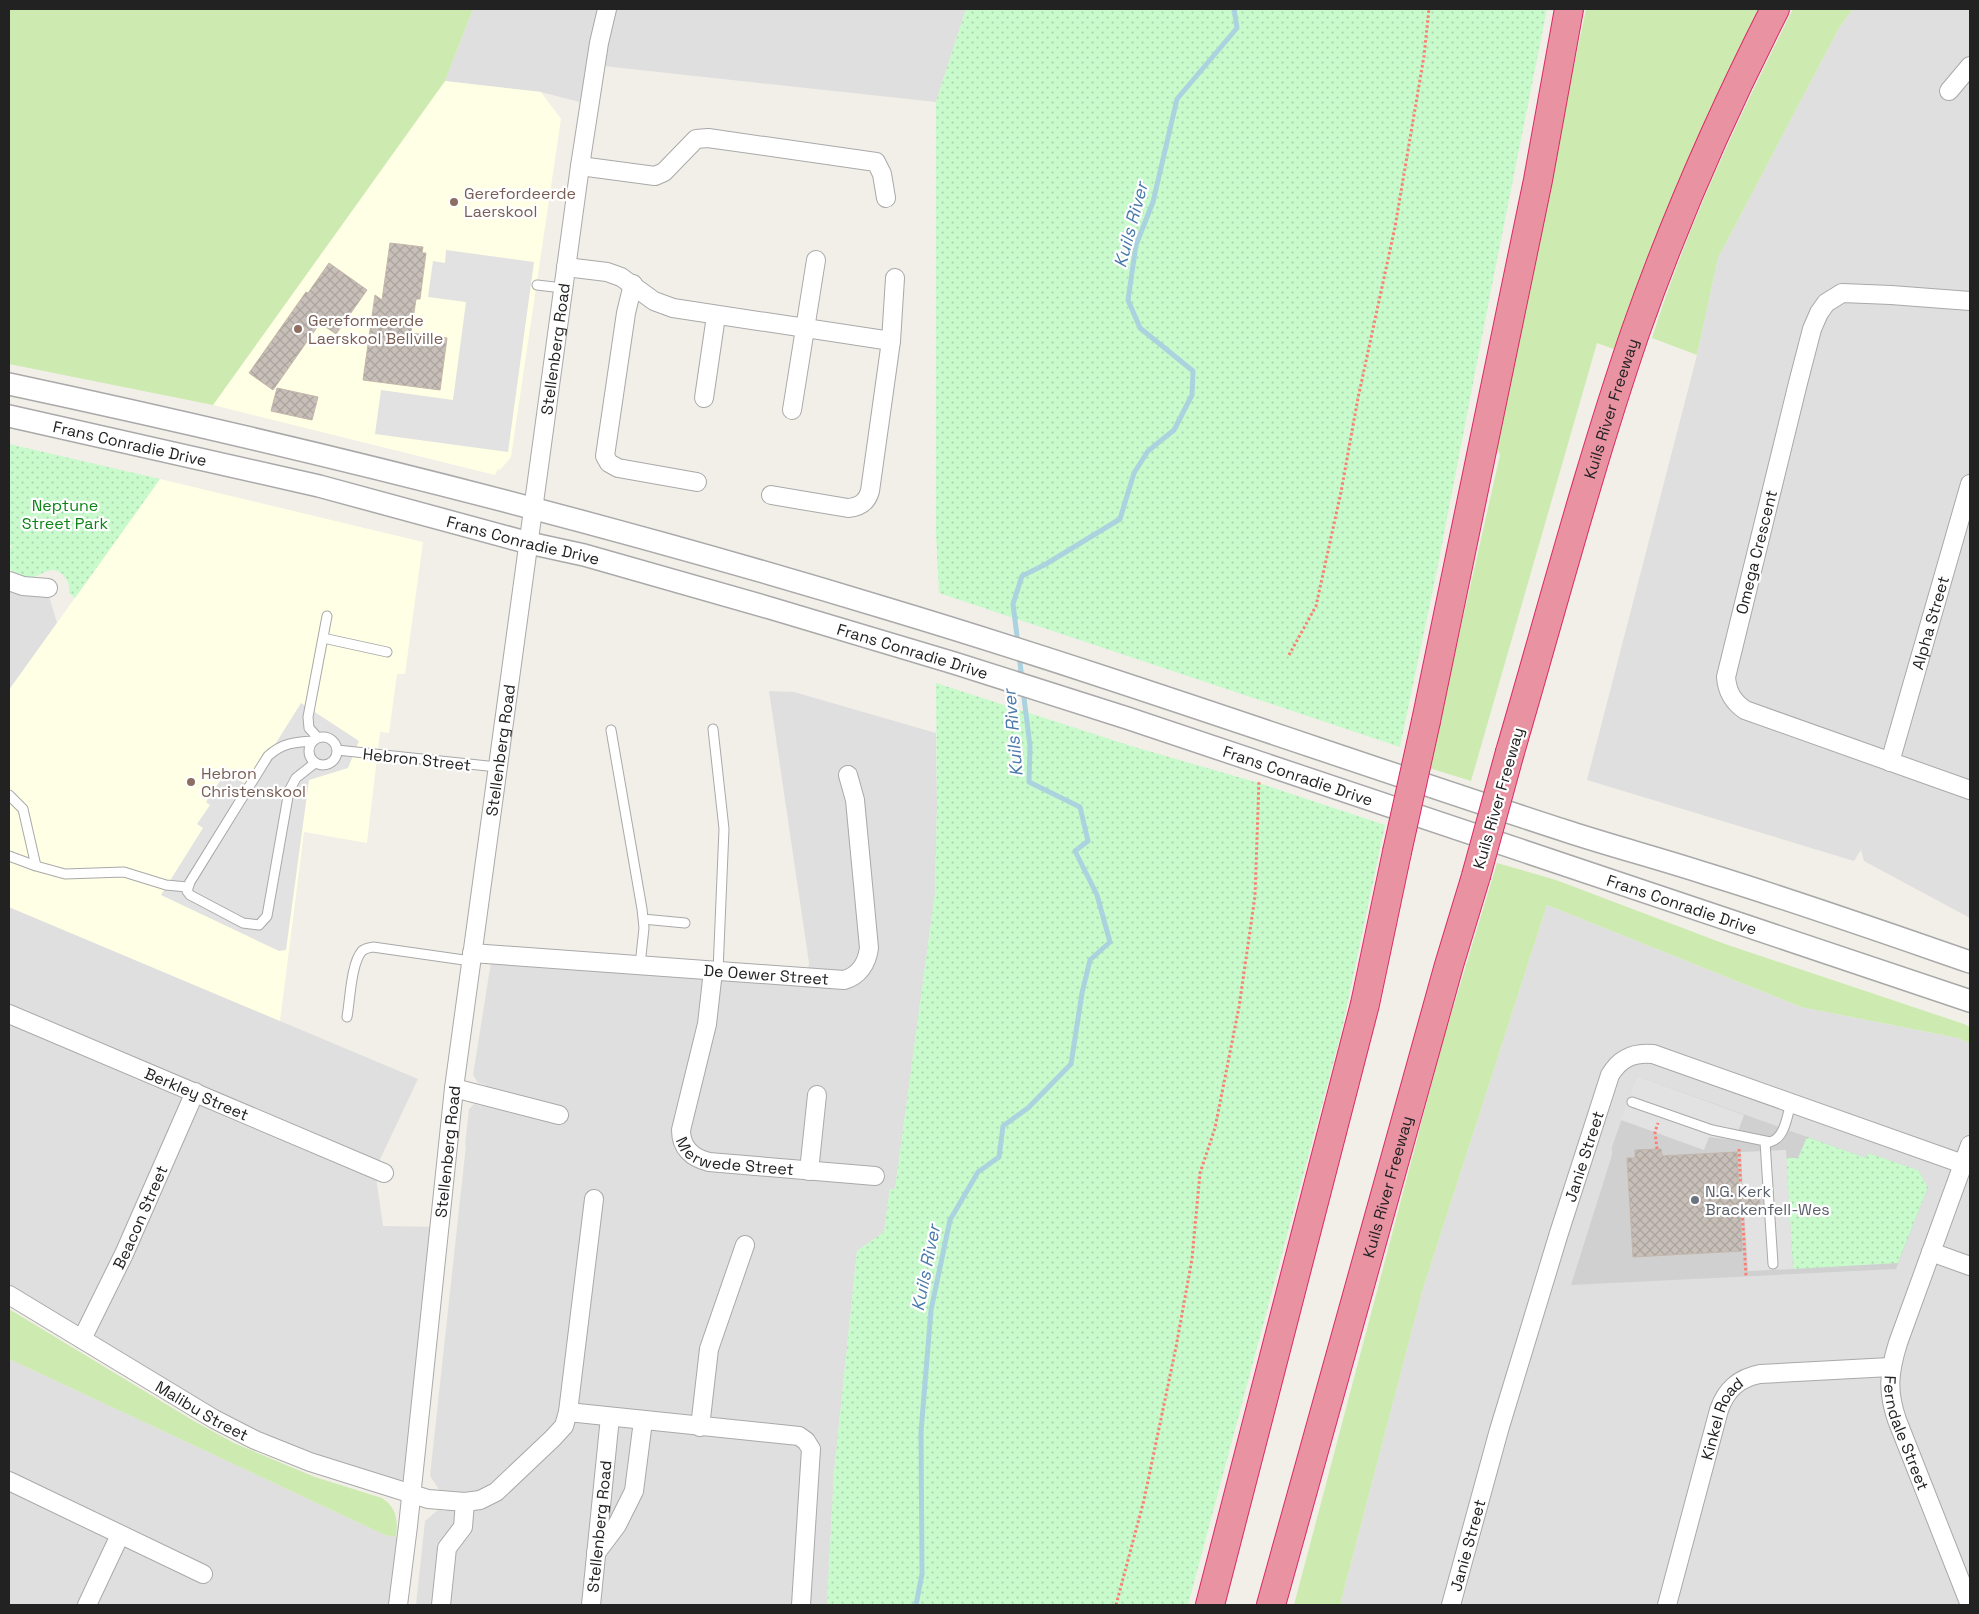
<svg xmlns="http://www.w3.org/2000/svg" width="1979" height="1614" font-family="'Space Grotesk',sans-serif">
	<defs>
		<pattern id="park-dots" width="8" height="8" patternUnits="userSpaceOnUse" patternTransform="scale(1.25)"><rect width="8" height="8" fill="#c8facc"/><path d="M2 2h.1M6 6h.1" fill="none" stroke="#acd6af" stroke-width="1.8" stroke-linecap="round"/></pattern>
		<pattern id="building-cross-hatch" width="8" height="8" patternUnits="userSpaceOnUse" patternTransform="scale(1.25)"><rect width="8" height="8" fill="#c7bfb8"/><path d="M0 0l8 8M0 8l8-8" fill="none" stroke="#aba49e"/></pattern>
	</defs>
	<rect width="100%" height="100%" fill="#f2efe9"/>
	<path fill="#e0dfdf" d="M473 9H966L936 102 594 65 587 104 541 92 445 81Z
		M1853 9H1970V918L1864 861 1861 850 1854 861 1587 780 1697 355 1718 258 1839 28Z
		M9 582 47 589 57 623 9 690Z
		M769 691 794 692 936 733 937 807 935 893 895 1190 890 1189 884 1232 857 1251 834 1473 827 1605H416L425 1521 438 1510 446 1511 449 1493 440 1491 430 1476 466 1145H465L469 1109 474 1104 481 1106 486 1085 478 1083 473 1075 492 956 807 978 809 963Z
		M1547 905 1801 1007 1958 1038 1970 1043V1605H1340L1422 1292Z
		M9 907 418 1079 375 1170 383 1226 439 1227 410 1495 302 1460 9 1296Z
		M9 1359 385 1535 406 1539 397 1605H9Z"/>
	<path fill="#ffffe5" d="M445 81 541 92 561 119 511 457 500 470 498 469 495 475 213 405Z
		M160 479 423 542 405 674H397L389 733 380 732 367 843 304 832 280 1021 9 907V690Z"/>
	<path fill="#d0d0d0" d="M1637 1076 1866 1158 1868 1153 1918 1170 1928 1187 1896 1269 1571 1285 1612 1155V1147Z"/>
	<path fill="#cdebb0" d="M9 9H473L445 81 213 405 9 364Z
		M1586 9H1759L1619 351 1597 343 1471 781 1429 768 1500 455 1494 442Z
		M1793 9H1853L1839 28 1718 258 1697 355 1652 338C1688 224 1740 115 1793 9Z
		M1497 863 1556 880 1725 944 1964 1024 1970 1027V1043L1958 1038 1801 1007 1547 905 1422 1292 1340 1605H1294L1443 1041Z
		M9 1309 194 1421 234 1443 315 1477 382 1498C397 1508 398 1520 396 1537L385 1535 9 1359Z"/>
	<path fill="url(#park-dots)" d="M966 9H1547L1490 295 1438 565 1400 747 939 593 936 535V102Z
		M9 444 160 479 75 598 69 593C70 586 68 580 63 575 50 562 40 579 27 578 21 577 14 572 9 569V551L12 546 9 544Z
		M936 683 1131 746 1259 783 1385 825 1341 1034 1188 1605H827L834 1473 857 1251 884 1232 890 1189H895L935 893 937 807Z
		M1807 1137 1866 1158 1868 1153 1918 1170 1928 1187 1898 1263 1793 1269 1786 1158H1798Z"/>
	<path fill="#e2e2e2" d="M446 250 534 262 508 452 375 434 381 390 453 400 466 302 428 297 433 261 445 263Z
		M301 703 359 741 348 768 309 780 286 950 279 951 161 895 203 828 197 824 210 805 206 802 226 772 249 786Z
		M1637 1076 1744 1115 1735 1140 1709 1137 1704 1150 1621 1120Z
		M1786 1150 1793 1269 1748 1271 1744 1208 1765 1207 1764 1192 1743 1193 1741 1152Z"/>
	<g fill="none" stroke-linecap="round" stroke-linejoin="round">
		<path stroke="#aad3df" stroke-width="5" d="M1018 644 1013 604 1022 576 1046 564 1120 519 1134 473 1148 451 1174 430 1192 395 1193 371 1140 328 1128 300 1136 245 1153 202 1177 99 1237 28 1234 9
			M1019 655 1022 679
			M916 1605 922 1574 921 1432 931 1310 950 1220 978 1172 999 1157 1003 1126 1028 1108 1071 1064 1082 993 1090 960 1110 942 1097 895 1075 851 1088 841 1080 807 1029 782 1030 746 1023 690"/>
	</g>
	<path fill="url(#building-cross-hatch)" stroke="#c4b6ab" d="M390 243 423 247 422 253H426L420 299H416L411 333 447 338 440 390 363 380 375 295 382 300Z
		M329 263 367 290 336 334 320 323 273 390 249 373 306 292 308 293Z
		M277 388 318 397 312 420 271 411Z
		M1661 1149 1662 1156 1737 1152 1739 1194 1759 1192 1760 1207 1740 1208 1742 1251 1633 1257 1627 1158H1635V1150Z"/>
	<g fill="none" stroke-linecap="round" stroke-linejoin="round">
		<g stroke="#a9a9a9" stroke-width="11">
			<path id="service" d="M537 285 563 288
				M323 638 387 652
				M713 729 724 829 718 971
				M611 730 642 909 644 928 640 965
				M309 751a14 14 0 1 1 28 0a14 14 0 1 1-28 0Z
				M318 738 309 728 308 717 327 616
				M313 741C295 742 282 743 268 756L190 882 187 891 190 895 243 923 259 925 267 916 289 791 296 778 315 763
				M337 750 497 767
				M9 795 23 809 36 866
				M9 856 36 866 65 874 124 872 166 885 187 887
				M643 919 685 923
				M347 1017C350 1001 351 963 362 951 365 948 369 948 373 947L471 961
				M1632 1102 1712 1130 1770 1142C1785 1138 1787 1116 1791 1103
				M1765 1142 1773 1264"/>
		</g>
		<g stroke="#a9a9a9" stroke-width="20">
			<g id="minor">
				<path d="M1949 91 1970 66"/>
				<path d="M580 166 655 176 664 172 696 139 708 138 876 162 882 174 886 198"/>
				<path d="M566 267 607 272 621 277 654 301 673 308 891 341"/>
				<path d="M633 284 626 313 605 456 609 463 618 468 697 482"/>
				<path d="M1970 301 1891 295 1842 293 1826 303 1819 313 1812 329 1798 383 1726 677C1727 691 1732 701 1745 710L1970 790"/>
				<path d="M704 398 716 316"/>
				<path d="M792 410 816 260"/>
				<path d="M771 495 848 508C860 507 867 502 870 491L891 341 895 278"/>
				<path d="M9 581 23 586 48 588"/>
				<path id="s1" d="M1890 762 1970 484"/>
				<path id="s2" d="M472 953 844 980C859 976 867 963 869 948L855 800 848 775"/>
				<path id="s3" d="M713 971 707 1024 681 1130C681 1148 692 1158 709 1162L875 1176"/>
				<path id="s4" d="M9 1014 384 1173"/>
				<path d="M454 1088 559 1115"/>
				<path id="s5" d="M1970 1145 1898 1343C1889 1372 1887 1391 1897 1420L1970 1605"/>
				<path d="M809 1171 817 1095"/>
				<path d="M1931 1252 1970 1266"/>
				<path id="s6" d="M9 1295 214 1419 255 1440 310 1462 428 1499 465 1502 480 1500 496 1492 553 1438 564 1426 568 1412 594 1199"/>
				<path id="s7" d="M82 1339 124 1254 195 1092"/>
				<path d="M568 1412 799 1436 806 1441 811 1449 801 1605"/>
				<path d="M700 1427 709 1349 745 1245"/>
				<path d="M9 1481 203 1574"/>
				<path d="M596 1553 617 1525 634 1491 643 1421"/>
				<path d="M87 1605 120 1535"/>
				<path id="s8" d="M398 1605 408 1526 454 1088 580 166 599 43 607 9"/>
				<path d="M441 1605 447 1548 463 1527 465 1502"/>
				<path id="s9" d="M591 1605 610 1417"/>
				<path id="s10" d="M1451 1605 1499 1430 1559 1233 1610 1075C1620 1058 1634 1052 1653 1054L1963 1164"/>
				<path id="s11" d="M1667 1605 1719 1410C1726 1389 1739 1378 1760 1374L1890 1367"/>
			</g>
		</g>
		<g stroke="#a9a9a9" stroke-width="24">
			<g id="tertiary">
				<path d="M9 384C304 447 596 520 885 608 1115 677 1341 758 1569 832 1615 847 1661 859 1707 874 1795 901 1883 932 1970 962"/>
				<path id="s12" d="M9 416 319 486 529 543 584 555 770 608 954 663 1127 718 1970 1001"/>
			</g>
		</g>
		<g stroke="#dc2a67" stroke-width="30">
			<g id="motorway">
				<path d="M1426 721 1538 180 1569 9"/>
				<path id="s13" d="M1510 752C1551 612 1588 471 1635 333 1674 222 1722 113 1775 9"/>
				<path d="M1210 1605 1365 1004 1397 852"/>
				<path id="s14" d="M1271 1605 1449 965 1476 876"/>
			</g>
		</g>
		<path stroke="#fa8072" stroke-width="3" stroke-dasharray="2.5 2.5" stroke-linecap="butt" d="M1289 655 1316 606 1341 492 1358 398 1395 227 1424 56 1429 9
			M1657 1149 1655 1132 1658 1123
			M1739 1149 1741 1194
			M1742 1208 1746 1276
			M1116 1605 1144 1500 1176 1347 1192 1259 1200 1173 1215 1128 1239 1007 1255 896 1259 781"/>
		<use href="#service" stroke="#fff" stroke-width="9"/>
		<use href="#minor" stroke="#fff" stroke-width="18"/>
		<use href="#tertiary" stroke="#fff" stroke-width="21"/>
		<use href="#motorway" stroke="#e892a2" stroke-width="28"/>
		<g stroke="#dc2a67" stroke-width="30" stroke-linecap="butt">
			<path id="motorway-bridge" d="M1397 852 1426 721
				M1476 876 1510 752"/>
		</g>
		<use href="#motorway-bridge" stroke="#e892a2" stroke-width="28"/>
	</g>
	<g fill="#8d6e63" stroke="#fff" stroke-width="2">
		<circle cx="454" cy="202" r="5"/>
		<circle cx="298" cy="329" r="5"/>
		<circle cx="191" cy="782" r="5"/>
	</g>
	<circle fill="#6b7280" stroke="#fff" stroke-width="2" cx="1695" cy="1200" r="5"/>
	<g text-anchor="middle" stroke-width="4.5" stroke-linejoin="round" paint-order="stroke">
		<g font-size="16" fill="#785e54" stroke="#fff" text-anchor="start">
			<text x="464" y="199">Gerefordeerde<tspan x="464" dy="18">Laerskool</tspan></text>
			<text x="308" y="326">Gereformeerde<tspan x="308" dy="18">Laerskool Bellville</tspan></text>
			<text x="201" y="779">Hebron<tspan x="201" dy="18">Christenskool</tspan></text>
		</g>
		<g font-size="16" fill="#222" stroke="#fff">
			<text dy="6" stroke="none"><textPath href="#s8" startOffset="1266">Stellenberg Road</textPath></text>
			<text dy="6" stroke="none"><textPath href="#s13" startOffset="358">Kuils River Freeway</textPath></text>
			<text dy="6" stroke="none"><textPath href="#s12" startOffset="124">Frans Conradie Drive</textPath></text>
			<text dy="6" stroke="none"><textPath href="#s12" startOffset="529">Frans Conradie Drive</textPath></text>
			<text transform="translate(1756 552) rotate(-76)" y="6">Omega Crescent</text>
			<text dy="6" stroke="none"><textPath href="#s1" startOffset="145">Alpha Street</textPath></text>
			<text dy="6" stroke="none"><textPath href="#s12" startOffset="934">Frans Conradie Drive</textPath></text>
			<text dy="6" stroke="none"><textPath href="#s8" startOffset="861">Stellenberg Road</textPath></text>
			<text transform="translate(417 759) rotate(6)" y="6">Hebron Street</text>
			<text dy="6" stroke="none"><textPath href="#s12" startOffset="1339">Frans Conradie Drive</textPath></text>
			<text transform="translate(1498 798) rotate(-74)" y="6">Kuils River Freeway</text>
			<text dy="6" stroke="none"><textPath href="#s12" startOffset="1744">Frans Conradie Drive</textPath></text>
			<text dy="6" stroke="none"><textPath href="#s2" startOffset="295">De Oewer Street</textPath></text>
			<text dy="6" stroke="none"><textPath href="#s4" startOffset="204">Berkley Street</textPath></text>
			<text dy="6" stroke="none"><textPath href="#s3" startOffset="232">Merwede Street</textPath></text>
			<text dy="6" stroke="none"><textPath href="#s8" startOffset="456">Stellenberg Road</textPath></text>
			<text dy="6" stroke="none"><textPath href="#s10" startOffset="468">Janie Street</textPath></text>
			<text dy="6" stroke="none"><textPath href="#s14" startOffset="434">Kuils River Freeway</textPath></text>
			<text dy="6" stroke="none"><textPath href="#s7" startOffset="135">Beacon Street</textPath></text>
			<text dy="6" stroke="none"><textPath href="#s6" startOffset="225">Malibu Street</textPath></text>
			<text dy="6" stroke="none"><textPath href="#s11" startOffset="195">Kinkel Road</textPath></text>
			<text dy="6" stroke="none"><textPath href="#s5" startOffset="304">Ferndale Street</textPath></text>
			<text dy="6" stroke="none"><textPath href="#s9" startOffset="79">Stellenberg Road</textPath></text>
			<text dy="6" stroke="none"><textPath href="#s10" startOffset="62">Janie Street</textPath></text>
		</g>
		<g font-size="16" fill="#0c8416" stroke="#fff">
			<text x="65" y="511">Neptune<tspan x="65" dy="18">Street Park</tspan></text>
		</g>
		<g font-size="16" fill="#5b616d" stroke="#fff" text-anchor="start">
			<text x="1705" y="1197">N.G. Kerk<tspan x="1705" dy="18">Brackenfell-Wes</tspan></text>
		</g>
		<g font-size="18" font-style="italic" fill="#4a7aab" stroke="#fff">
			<text transform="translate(1131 225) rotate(-75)" y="6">Kuils River</text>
			<text transform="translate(1013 733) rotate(-95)" y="6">Kuils River</text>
			<text transform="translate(926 1268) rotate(-79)" y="6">Kuils River</text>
		</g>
	</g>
	<rect width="1979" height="1614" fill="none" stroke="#222222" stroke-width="20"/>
</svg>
